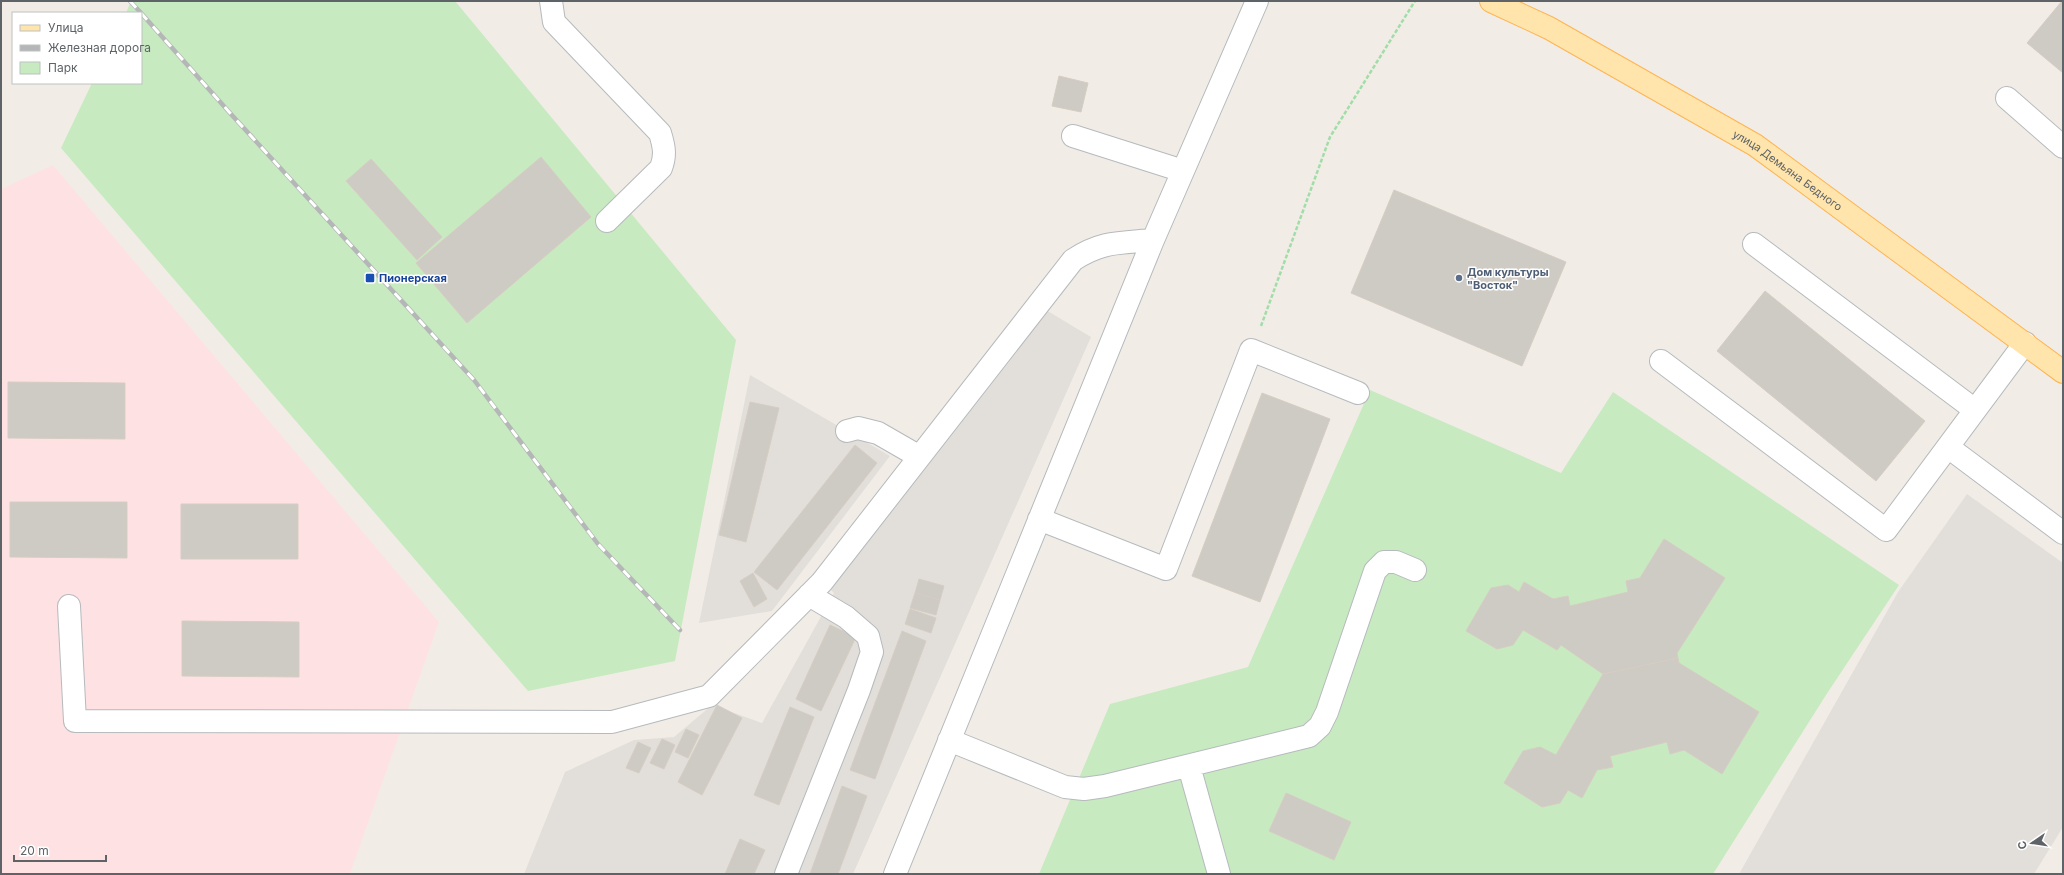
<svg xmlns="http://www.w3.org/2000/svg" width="2064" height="875" font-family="Inter,sans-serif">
	<rect width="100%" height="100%" fill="#f1ede6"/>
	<path fill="#e2dfda" d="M1041 307 1091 337 853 874H524L565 772 634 740 674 737 712 705 762 723 834 593 827 586Z
		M750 375 890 456 772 611 699 623Z
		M1967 494 2063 563V827L2034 874H1739L1898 592Z"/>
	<path fill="#fee2e3" d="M53 165 439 622 350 874H1V189Z"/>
	<path fill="#c7eac0" d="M131 1H455L736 340 675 661 528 691 61 148 92 83H141V13H126Z
		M1370 390 1561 473 1613 392 1899 585 1826 695 1713 874H1039L1110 704 1248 667Z"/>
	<path fill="#cecac4" stroke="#d6cdc3" d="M2062 1H2063V73L2027 43Z
		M1059 76 1088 83 1081 112 1052 106Z
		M541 157 591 217 467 323 416 263Z
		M371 159 442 237 417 260 346 181Z
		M1394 190 1566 262 1522 366 1351 293Z
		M1765 291 1925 421 1876 481 1717 351Z
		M8 382 125 383V439L8 438Z
		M1262 393 1330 419 1260 602 1192 576Z
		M750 402 779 408 746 542 719 535Z
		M855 445 877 463 777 590 754 572Z
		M10 502H127V558L10 557Z
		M181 504H298V559H181Z
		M1664 539 1725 578 1677 653 1678 658 1603 674 1561 645 1557 650 1523 630 1513 645 1497 649 1466 631 1491 588 1508 585 1519 592 1524 582 1553 599 1568 596 1570 606 1628 592 1626 581 1640 578Z
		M753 573 767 599 754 607 740 581Z
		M919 579 944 586 940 600 915 593Z
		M915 593 940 600 936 615 910 608Z
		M910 609 936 618 931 633 905 624Z
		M182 621 299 622V677L182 676Z
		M830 625 856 637 821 711 796 699Z
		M902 631 926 641 875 779 850 770Z
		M1678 658 1679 663 1759 712 1722 774 1684 750 1670 754 1667 742 1610 756 1613 767 1597 770 1582 798 1568 790 1560 803 1542 807 1504 783 1523 751 1540 747 1556 755 1603 674Z
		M717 705 742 718 702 795 678 782Z
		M790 707 814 717 779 805 754 795Z
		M686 729 699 735 688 758 675 752Z
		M662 739 675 745 664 769 650 763Z
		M638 742 651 748 639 773 626 768Z
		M842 786 867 796 838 874H810Z
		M1286 793 1351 822 1334 860 1269 831Z
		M740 839 765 850 754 874H725Z"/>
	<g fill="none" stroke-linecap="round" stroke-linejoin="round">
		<g stroke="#b6babd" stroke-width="24">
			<path id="minor" d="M551 1 554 22 660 133C664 146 666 155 661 168L607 221
				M2007 98 2063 147
				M1073 136 1183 171
				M1754 244 1975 410
				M1661 361 1886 530 2025 343
				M847 431 858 428 878 433 918 456
				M1948 447 2063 533
				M1039 519 1166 569 1251 350 1358 393
				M69 606 75 721 612 722 709 696 822 582 1073 260C1102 241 1120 243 1153 240
				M949 740 1065 787 1084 789 1105 786 1309 736 1320 726 1327 712 1375 571 1384 562H1396L1415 570
				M1189 766 1219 874
				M786 874 859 690 872 652 868 636 846 617 809 595
				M895 874 1153 240 1257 1"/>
		</g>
		<g stroke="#feb452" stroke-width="24">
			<g id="major">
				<path id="s1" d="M1491 1 1549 28 1755 145 2063 372"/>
			</g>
		</g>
		<path stroke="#a2dda9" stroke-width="2.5" stroke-dasharray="4 2" stroke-linecap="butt" d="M1261 326 1330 137 1415 1"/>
		<use href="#minor" stroke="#fff" stroke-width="22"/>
		<use href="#major" stroke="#ffe5ac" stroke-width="22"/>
		<g stroke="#b5b6b7" stroke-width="4.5">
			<path id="rail" d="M130 1 141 13
				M141 13 230 113 474 380 598 544 680 630"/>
		</g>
		<use href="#rail" stroke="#fff" stroke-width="3" stroke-dasharray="9" stroke-linecap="butt"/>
	</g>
	<rect fill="#1a4fb4" stroke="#fff" stroke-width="1.5" x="365" y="273" width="10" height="10" rx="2"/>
	<circle fill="#5c6f8a" stroke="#fff" stroke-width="1.5" cx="1459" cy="278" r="4"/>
	<g text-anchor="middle" stroke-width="3" stroke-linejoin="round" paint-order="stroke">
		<g font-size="11" fill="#5d6367" stroke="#fff">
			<text dy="4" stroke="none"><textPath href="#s1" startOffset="342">улица Демьяна Бедного</textPath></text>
		</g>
		<g font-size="11" font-weight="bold" fill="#4e5e75" stroke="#fff" text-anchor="start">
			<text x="1467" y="276">Дом культуры<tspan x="1467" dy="13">"Восток"</tspan></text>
		</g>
		<g font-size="11" font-weight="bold" fill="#164399" stroke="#fff" text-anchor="start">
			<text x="379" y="282">Пионерская</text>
		</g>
	</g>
	<rect width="2064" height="875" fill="none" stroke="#5d6367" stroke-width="4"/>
	<rect x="12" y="12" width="130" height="72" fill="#ffffff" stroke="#bec1c2"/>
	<rect x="20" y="25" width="20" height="6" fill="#ffe5ac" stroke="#bec1c2"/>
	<text x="48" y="32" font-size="12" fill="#5d6367">Улица</text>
	<rect x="20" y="45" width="20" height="6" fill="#b5b6b7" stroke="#bec1c2"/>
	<text x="48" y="52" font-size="12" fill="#5d6367">Железная дорога</text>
	<rect x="20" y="62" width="20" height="12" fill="#c7eac0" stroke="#bec1c2"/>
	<text x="48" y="72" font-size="12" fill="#5d6367">Парк</text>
	<g transform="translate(2032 843) rotate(257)" stroke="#ffffff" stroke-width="3" paint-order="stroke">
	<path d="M0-3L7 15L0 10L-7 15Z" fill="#5d6367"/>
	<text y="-6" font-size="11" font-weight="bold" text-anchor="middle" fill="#5d6367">С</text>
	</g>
	<path d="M14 855v6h92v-6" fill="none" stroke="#5d6367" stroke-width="2"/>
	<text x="20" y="855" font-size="12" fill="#5d6367" stroke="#ffffff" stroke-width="3" paint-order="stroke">20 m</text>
</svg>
